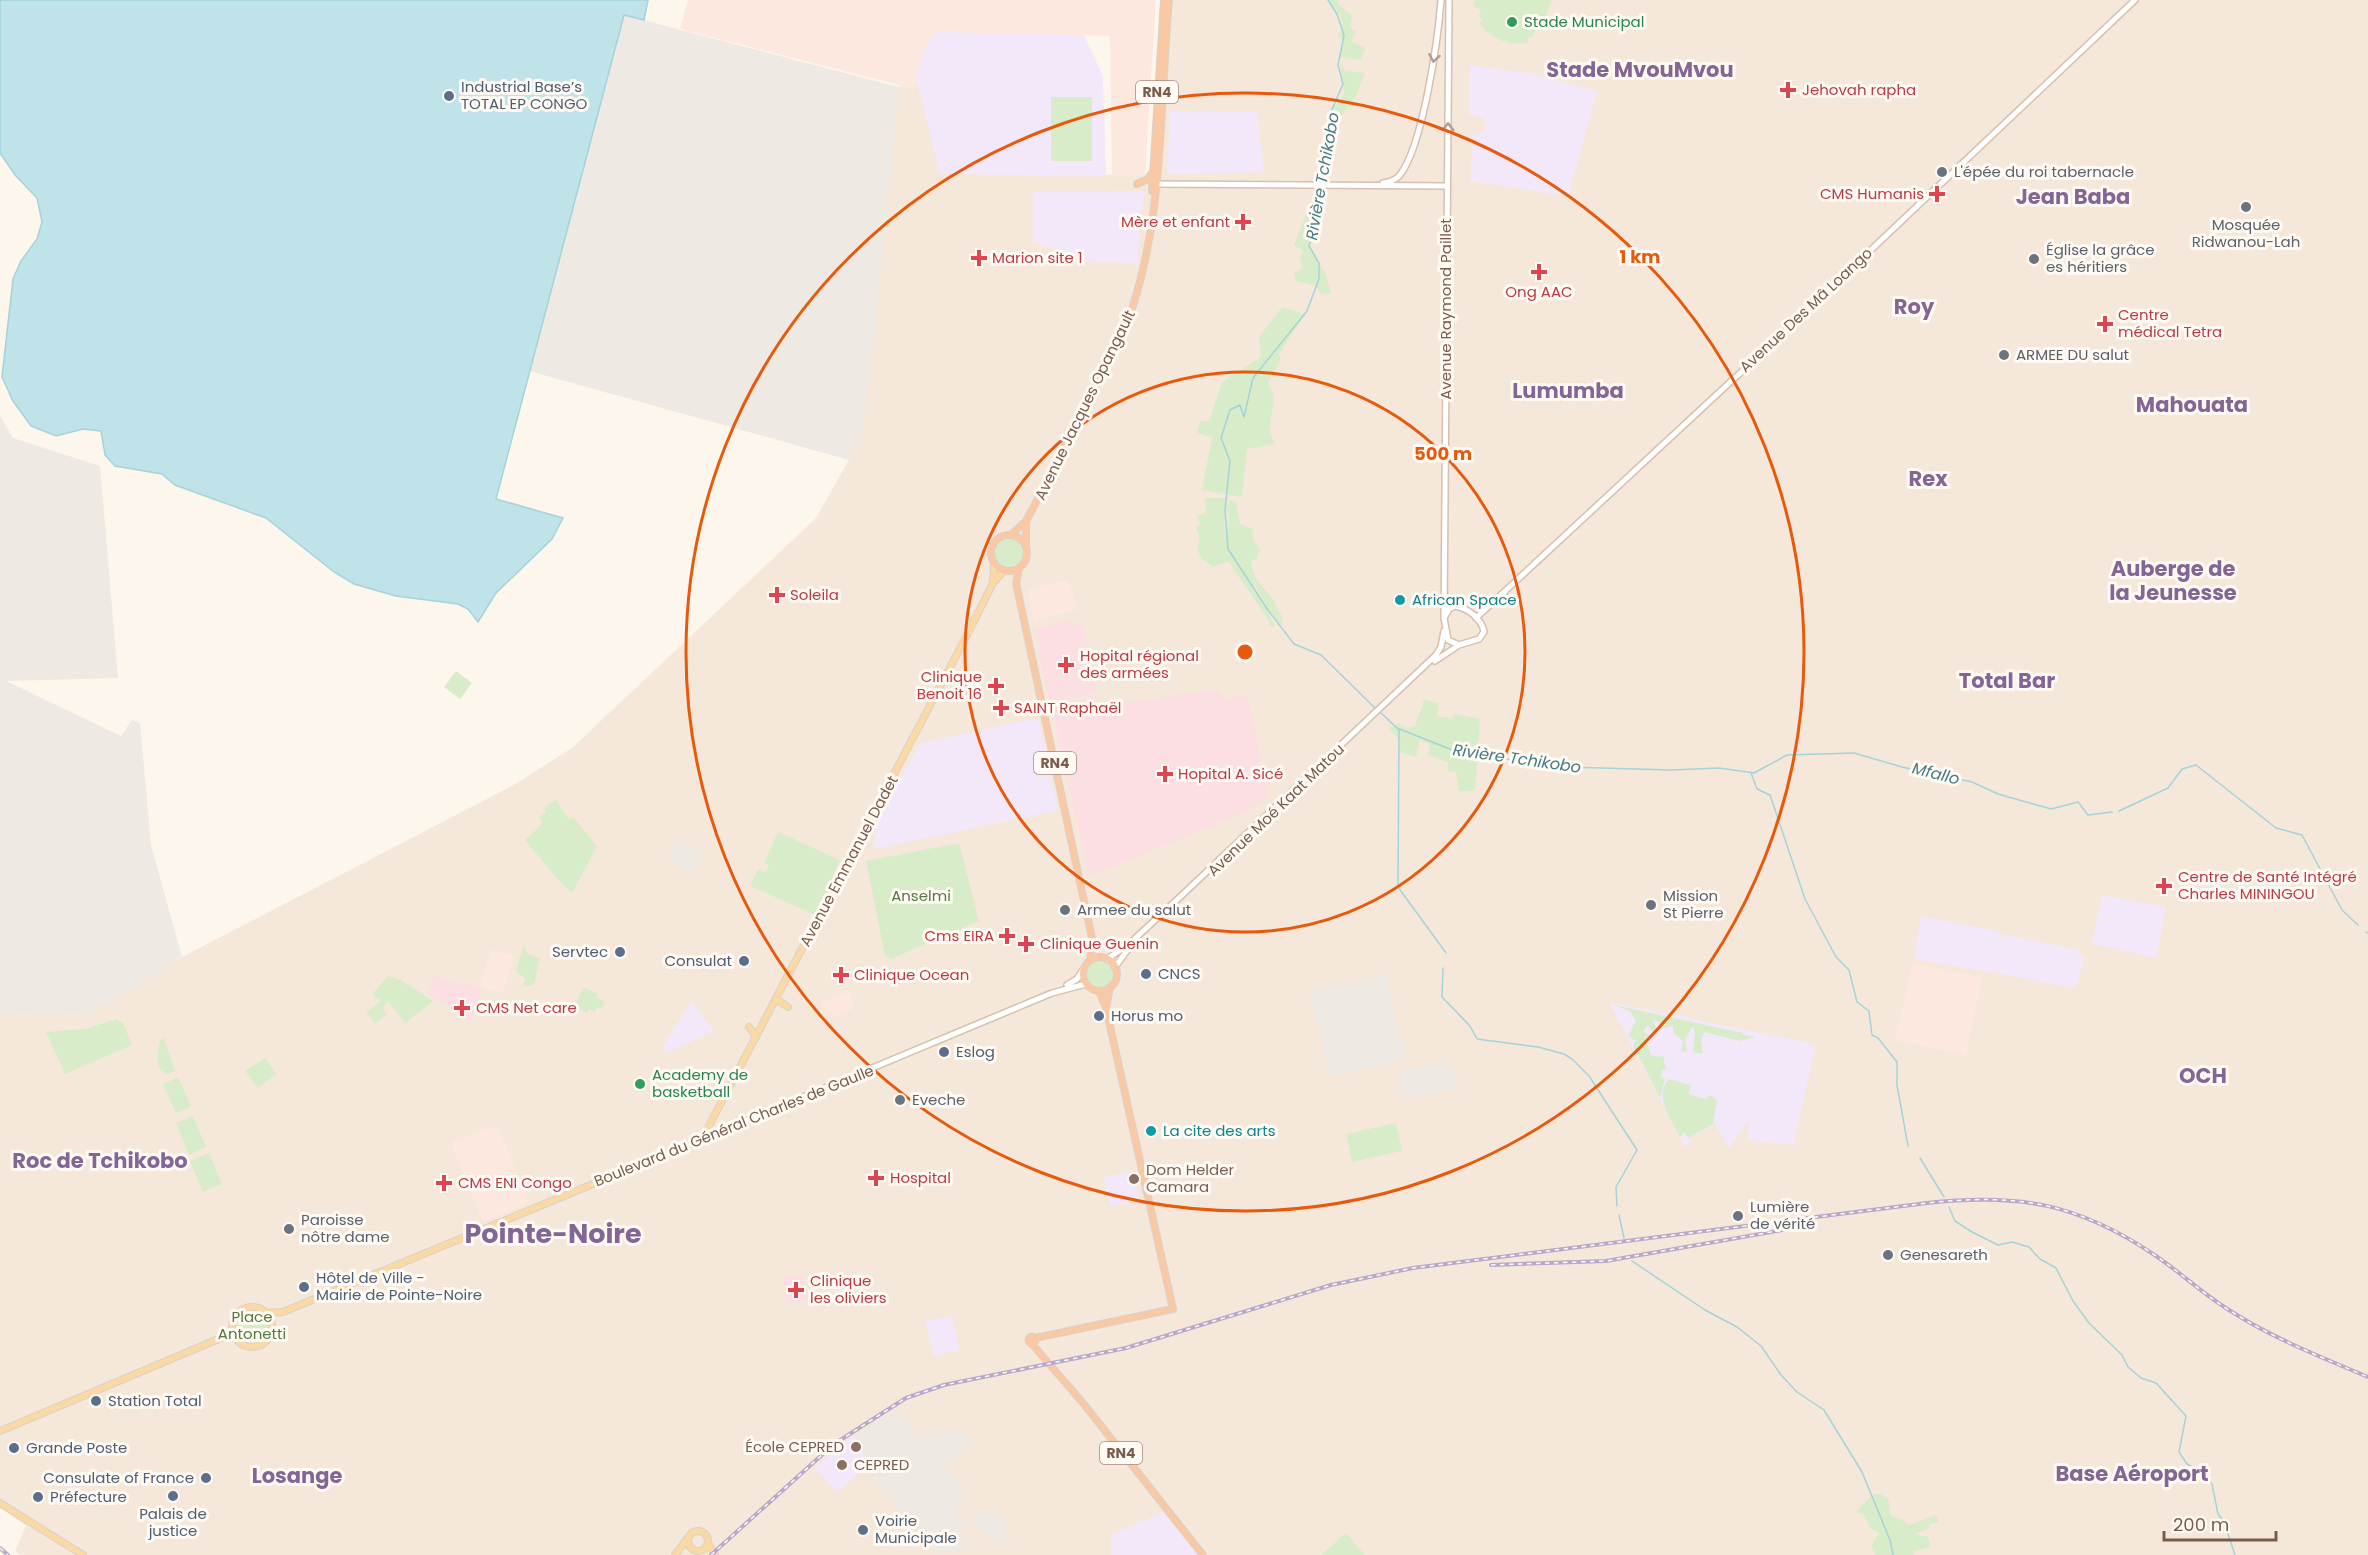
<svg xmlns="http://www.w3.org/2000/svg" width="2368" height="1555" font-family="Poppins,sans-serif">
	<rect width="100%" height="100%" fill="#fdf6ec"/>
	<path fill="#f5e8da" d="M1172 0H2368V1555H21L15 1551 26 1526 0 1507V1016L91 1014 182 957 512 786 572 748 816 518 849 460 862 426 868 395 899 87 916 78 941 174 1161 175Z"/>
	<path fill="#fde8e0" d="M688 0H1156L1145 175 1112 176 1110 36 935 32 924 49 914 89 680 29Z
		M1067 580 1079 609 1034 621 1028 589Z
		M491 950 514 956 503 993 480 986Z
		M1912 964 1982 977 1966 1055 1896 1040Z
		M850 991 854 1009 833 1017 831 1013 826 1015 822 1002Z
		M497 1126 529 1203 483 1222 451 1142Z"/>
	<path fill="#efe9e4" d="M624 15 899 87 868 395 862 426 849 460 529 371Z
		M0 416 13 438 100 466 118 678 6 681 121 736 132 720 140 723 151 845 182 957 91 1014 0 1016Z
		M678 839 704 854 693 874 668 858Z
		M1386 974 1405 1060 1329 1077 1310 991Z
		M1443 1061 1455 1072 1458 1089 1402 1100 1397 1076 1402 1070Z
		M897 1408 918 1437 958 1429 972 1445 946 1468 967 1494 953 1506 969 1524 960 1532 974 1548 938 1555 864 1469 870 1463 854 1435Z
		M982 1511 1002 1514 1009 1539 991 1544 990 1539 971 1520Z"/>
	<path fill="#f3e8fa" d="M935 32 1084 35 1103 76 1106 176 940 174 916 78 924 49Z
		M1470 65 1525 73 1597 91 1568 196 1470 181 1473 135 1484 133 1485 118 1469 115Z
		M1170 111 1257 112 1264 172 1167 174Z
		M1144 191 1137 263 1094 262 1033 242 1034 192Z
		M1038 718 1058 810 874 849 876 824 920 743Z
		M2102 895 2166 907 2156 958 2092 944Z
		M1921 916 2002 932 1998 947 2003 934 2078 950 2084 957 2078 983 2072 988 1997 973 1996 967V973L1914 959Z
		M691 1001 714 1031 666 1053 663 1047Z
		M1609 1002 1816 1044 1793 1145 1747 1140 1749 1119 1728 1149 1715 1124 1690 1137 1691 1143 1685 1147Z
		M1133 1171 1139 1200 1110 1206 1104 1177Z
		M952 1316 959 1350 934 1356 925 1321Z
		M853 1435 870 1463 837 1492 815 1468Z
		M1163 1512 1197 1555H1111V1535Z"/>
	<path fill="#fbdfe3" d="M1064 621 1080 624 1085 635 1096 690 1094 693 1050 704 1034 630Z
		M1215 689 1224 699 1247 695 1261 760 1258 762 1269 795 1248 811 1094 875 1087 871 1052 707 1093 697 1095 705 1099 707Z
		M435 974 459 986 461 982 482 988 471 1022 427 993 434 983 430 979Z
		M804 1275 808 1301 788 1305 783 1278Z"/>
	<path fill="#d8ecc9" d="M1327 0H1337L1339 5 1352 15 1350 28 1356 32 1351 41 1366 49 1360 60 1339 57 1344 42 1339 35 1343 23 1336 9Z
		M1475 0H1552L1540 31 1536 30 1533 37 1528 38V43C1508 46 1491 39 1479 23L1482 21 1479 16 1481 10 1473 6Z
		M1340 60 1344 70 1365 73 1364 76 1355 98 1342 115H1335L1326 124 1335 105 1344 94Z
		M1051 97H1092V161H1051Z
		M1306 215 1314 217C1306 246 1305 245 1323 269 1327 274 1328 285 1331 291L1329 294H1322L1314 285 1296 281 1294 273 1303 268 1300 258 1303 251 1294 245Z
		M1282 307 1305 314 1279 354 1281 359 1268 383C1279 399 1270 413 1270 430 1270 435 1274 440 1275 444L1247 449 1242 497 1202 490 1212 437 1197 433 1200 421H1209L1222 382 1261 357 1259 337Z
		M1208 498H1228L1224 509 1227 515 1224 522 1226 540 1229 516 1226 508 1230 499 1236 502 1240 524 1253 529V539L1261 550 1258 553 1257 559 1251 561C1252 578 1262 585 1271 597 1276 603 1279 612 1283 618L1281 625C1277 623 1260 594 1255 586L1251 587 1265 605 1275 627 1269 626V621L1228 561 1213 567 1203 560 1197 550 1200 540 1196 528 1200 523 1197 516 1206 513 1205 499Z
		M992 553a17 17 0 1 1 34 0a17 17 0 1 1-34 0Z
		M456 671 472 683 460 699 444 687Z
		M1424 700 1439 703 1437 716 1452 718 1454 714 1480 719 1475 791H1459L1456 772H1448V762L1428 755 1430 744 1420 740 1416 757 1401 753 1398 739 1388 728 1398 723 1407 728 1415 726Z
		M556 800 569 819 573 817 597 846 572 893 558 880 525 840 542 824 539 817 546 812 544 807Z
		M778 832 840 860 815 915 750 886 758 869 766 872 769 865 764 863Z
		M959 843 979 921 891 959 885 956 866 861Z
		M524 944 528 954 540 958 534 985 523 986 525 979 516 971Z
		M1084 974a15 15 0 1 1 30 0a15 15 0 1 1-30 0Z
		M388 976 401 980 433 1001 405 1023 388 1001 383 1009 387 1015 375 1024 366 1013 381 1000 375 998 373 993Z
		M584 987 598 994 596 997 605 1002 601 1009 597 1007 595 1012 589 1009 587 1013 574 1006Z
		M1614 1005 1743 1033V1035L1756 1037 1740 1041 1704 1032 1701 1040 1703 1054 1693 1052 1695 1032 1693 1026 1685 1039 1687 1052 1681 1051 1683 1041 1673 1032V1026L1659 1029V1022L1653 1020 1657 1031 1654 1035 1648 1025 1643 1031 1649 1035 1645 1038 1651 1055 1659 1057 1663 1055 1666 1070 1662 1069 1661 1078H1665L1660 1098 1633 1045 1636 1041 1628 1036 1636 1021 1630 1011Z
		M116 1019 123 1023 132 1045 65 1074 46 1032 85 1029Z
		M164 1038 175 1071 167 1074 160 1070 157 1058 160 1040Z
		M265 1058 277 1074 258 1088 245 1071Z
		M178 1077 191 1106 176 1113 163 1084Z
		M1669 1079 1691 1085 1688 1094 1706 1099 1710 1095 1717 1100 1713 1124 1688 1138 1685 1132 1680 1137C1671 1119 1653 1096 1669 1079Z
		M193 1116 206 1147 189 1155 176 1123Z
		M1396 1123 1402 1151 1352 1162 1346 1134Z
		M209 1153 222 1184 203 1192 190 1161Z
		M235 1325a17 17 0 1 1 34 0a17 17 0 1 1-34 0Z
		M1878 1493 1888 1498 1891 1516 1902 1519 1909 1525 1936 1515 1939 1522 1929 1524V1528L1915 1534 1928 1537 1931 1547 1913 1551 1914 1555H1875L1871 1546 1879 1533 1870 1528 1864 1515 1856 1512 1870 1497Z
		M1346 1533 1365 1555H1321Z"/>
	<path fill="#bfe3e8" stroke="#a5d3da" stroke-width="1.5" d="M0 0H648L644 20 624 15 496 499 563 518 552 539 496 593 478 622 468 609 458 604 396 596 354 584 334 572 266 518 175 485 162 474 115 466 105 455 101 431 83 429 56 436 31 426 13 401 2 377 13 279 21 261 37 239 42 222 37 198 15 175 0 153Z"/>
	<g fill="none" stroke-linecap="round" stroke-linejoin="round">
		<path stroke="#a5d3da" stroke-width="1.5" d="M1319 182 1330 114 1343 84 1338 65 1344 35 1337 14 1328 0
			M1319 186 1317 220 1309 246 1319 263V279L1307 311 1253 378 1244 417 1240 405 1230 410 1221 438 1230 461 1225 510 1228 549 1268 610 1294 644 1321 655 1376 709
			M1380 712 1397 728 1460 753 1566 767 1671 770 1719 768 1754 773 1787 755 1854 753 1902 767 1972 782 1998 794 2051 809 2078 802 2088 815 2112 812
			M1399 730 1398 887 1446 953
			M1751 773 1757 789 1770 795 1805 899 1836 957 1849 970 1857 1002 1869 1011 1872 1035 1878 1038 1897 1062V1085L1908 1146
			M2119 811 2168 788 2182 769 2196 765 2276 828 2302 835 2342 910 2358 925
			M2366 932 2368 933
			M1443 968 1442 997 1470 1026 1477 1039 1538 1047 1564 1054 1572 1059 1589 1076 1637 1150 1616 1187 1617 1206
			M1920 1158 1944 1197
			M1949 1207 1955 1221 1972 1232 1998 1245 2012 1242 2029 1247 2040 1259 2056 1268 2073 1301 2089 1323 2122 1355 2128 1367 2141 1378 2156 1383 2186 1416 2179 1452 2187 1464 2202 1472 2212 1484 2218 1514 2224 1522 2235 1555
			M1619 1215 1624 1238
			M1632 1261 1705 1310 1737 1327 1761 1346 1781 1375 1797 1392 1824 1410 1862 1472 1890 1540 1893 1555"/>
		<g stroke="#d6c0b0" stroke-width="8">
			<path id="secondary" d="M1383 183C1389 182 1396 180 1400 175 1423 145 1438 40 1441 0
				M1155 184 1447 186
				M1455 606C1468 608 1482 619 1484 632L1479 639 1459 645 1448 640 1444 618 1449 609Z
				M1444 618 1449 0
				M1476 618 1781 335 2135 0
				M1435 661 1459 645
				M1107 959 1128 945 1180 897 1436 655 1441 647 1444 631
				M1115 967 1129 948
				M1067 985 1077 979 1083 970
				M702 1139 1052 993 1086 984"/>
		</g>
		<g stroke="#dad1cd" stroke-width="8">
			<path id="primary" d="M993 583 1004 571
				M776 999 788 1007
				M749 1027 756 1037
				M232 1327a20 20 0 1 1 40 0a20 20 0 1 1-40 0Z
				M267 1313 283 1312 702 1139 966 637 993 583 994 564
				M0 1431 221 1338H236
				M0 1503 83 1555
				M688 1541a10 10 0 1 1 20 0a10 10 0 1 1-20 0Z
				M708 1543 715 1555
				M675 1555 688 1538"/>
		</g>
		<g stroke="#dad1cd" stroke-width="8">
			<path id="trunk" d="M1137 184 1148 179 1151 174
				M1152 191 1164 0
				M991 553a18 18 0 1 1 36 0a18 18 0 1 1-36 0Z
				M1011 535 1026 521 1032 510 1126 326C1165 223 1159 109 1169 0
				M1026 545V522
				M1019 568 1016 583 1093 943 1090 960
				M1083 974a17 17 0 1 1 34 0a17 17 0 1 1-34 0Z
				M1106 1008 1110 987
				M1028.5 1340a3.5 3.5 0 1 1 7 0a3.5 3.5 0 1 1-7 0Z
				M1035 1338 1173 1309 1106 1008 1099 991
				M1032 1344 1083 1403 1203 1555"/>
		</g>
		<use href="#secondary" stroke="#fff" stroke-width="5"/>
		<use href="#primary" stroke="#fbd9a5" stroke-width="6"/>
		<use href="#trunk" stroke="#f9c8a4" stroke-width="6"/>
		<g stroke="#b9a8c9" stroke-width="4">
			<path id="rail" d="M1491 1265 1606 1261 1788 1229
				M0 1548 8 1555
				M711 1555 834 1444 906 1398 944 1385 1126 1348 1331 1285 1413 1268 1927 1203C2019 1193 2078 1203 2156 1256 2181 1273 2203 1294 2229 1310 2272 1338 2321 1357 2368 1377"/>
		</g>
		<use href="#rail" stroke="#fffaf3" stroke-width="1.5" stroke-dasharray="4.5" stroke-linecap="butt"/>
	</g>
	<defs><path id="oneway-chevron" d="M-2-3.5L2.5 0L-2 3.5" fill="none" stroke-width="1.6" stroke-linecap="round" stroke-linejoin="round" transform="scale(1.5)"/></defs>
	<g stroke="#af9d94">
		<use href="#oneway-chevron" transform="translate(1434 58) rotate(100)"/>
		<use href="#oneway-chevron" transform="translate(1448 127) rotate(-90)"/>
	</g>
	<g fill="none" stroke="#e8590c" stroke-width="3">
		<circle cx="1245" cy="652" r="280"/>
		<circle cx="1245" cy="652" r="559"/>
	</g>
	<g fill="#2e9e5b" stroke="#fffaf3" stroke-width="2">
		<circle cx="1512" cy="22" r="6"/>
		<circle cx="640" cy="1084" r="6"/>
	</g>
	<g fill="#e0444e" stroke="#fffaf3" stroke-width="2">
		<path d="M1785 81h6v6h6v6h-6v6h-6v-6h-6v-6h6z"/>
		<path d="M1934 185h6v6h6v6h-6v6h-6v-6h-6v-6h6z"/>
		<path d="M1240 213h6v6h6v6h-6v6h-6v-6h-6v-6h6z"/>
		<path d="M976 249h6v6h6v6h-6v6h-6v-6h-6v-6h6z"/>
		<path d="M1536 263h6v6h6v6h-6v6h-6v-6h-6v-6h6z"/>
		<path d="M2102 315h6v6h6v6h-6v6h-6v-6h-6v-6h6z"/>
		<path d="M774 586h6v6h6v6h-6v6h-6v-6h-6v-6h6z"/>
		<path d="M1063 656h6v6h6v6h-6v6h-6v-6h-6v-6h6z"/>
		<path d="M993 677h6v6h6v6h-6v6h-6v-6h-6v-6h6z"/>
		<path d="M998 699h6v6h6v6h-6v6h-6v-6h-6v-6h6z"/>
		<path d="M1162 765h6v6h6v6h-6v6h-6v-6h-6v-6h6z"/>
		<path d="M2161 877h6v6h6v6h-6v6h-6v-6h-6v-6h6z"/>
		<path d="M1004 927h6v6h6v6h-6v6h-6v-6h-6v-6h6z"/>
		<path d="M1023 935h6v6h6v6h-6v6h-6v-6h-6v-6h6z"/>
		<path d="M838 966h6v6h6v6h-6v6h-6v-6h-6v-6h6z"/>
		<path d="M459 999h6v6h6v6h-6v6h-6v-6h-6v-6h6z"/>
		<path d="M873 1169h6v6h6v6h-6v6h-6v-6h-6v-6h6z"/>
		<path d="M441 1174h6v6h6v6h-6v6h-6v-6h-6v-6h6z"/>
		<path d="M793 1281h6v6h6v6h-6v6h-6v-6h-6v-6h6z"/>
	</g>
	<g fill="#5c6f8a" stroke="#fffaf3" stroke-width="2">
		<circle cx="449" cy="96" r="6"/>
		<circle cx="620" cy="952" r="6"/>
		<circle cx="744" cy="961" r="6"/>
		<circle cx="1146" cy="974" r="6"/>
		<circle cx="1099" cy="1016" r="6"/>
		<circle cx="944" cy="1052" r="6"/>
		<circle cx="304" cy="1287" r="6"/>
		<circle cx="96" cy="1401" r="6"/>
		<circle cx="14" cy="1448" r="6"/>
		<circle cx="206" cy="1478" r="6"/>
		<circle cx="173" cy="1496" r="6"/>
		<circle cx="38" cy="1497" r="6"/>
		<circle cx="863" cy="1530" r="6"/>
	</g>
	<g fill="#6b7280" stroke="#fffaf3" stroke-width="2">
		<circle cx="1942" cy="172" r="6"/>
		<circle cx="2246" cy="207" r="6"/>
		<circle cx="2034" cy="259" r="6"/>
		<circle cx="2004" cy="355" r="6"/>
		<circle cx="1651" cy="905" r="6"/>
		<circle cx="1065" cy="910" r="6"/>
		<circle cx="900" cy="1100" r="6"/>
		<circle cx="1738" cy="1216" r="6"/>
		<circle cx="289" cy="1229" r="6"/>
		<circle cx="1888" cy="1255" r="6"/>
	</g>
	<g fill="#0f9aa8" stroke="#fffaf3" stroke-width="2">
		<circle cx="1400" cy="600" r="6"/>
		<circle cx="1151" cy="1131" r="6"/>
	</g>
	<g fill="#8d6e63" stroke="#fffaf3" stroke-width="2">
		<circle cx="1134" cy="1179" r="6"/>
		<circle cx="856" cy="1447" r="6"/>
		<circle cx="842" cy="1465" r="6"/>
	</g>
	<g text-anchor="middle" stroke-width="6" stroke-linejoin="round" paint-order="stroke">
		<g fill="#fffaf3" stroke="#a28b7f" stroke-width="1.5">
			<rect x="1136" y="81" width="42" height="22" rx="4.5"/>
			<rect x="1034" y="752" width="42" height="22" rx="4.5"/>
			<rect x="1100" y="1442" width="42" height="22" rx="4.5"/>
		</g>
		<g font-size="14" font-weight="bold" fill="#7a5c4d">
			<text x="1157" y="97">RN4</text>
			<text x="1055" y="768">RN4</text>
			<text x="1121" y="1458">RN4</text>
		</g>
		<g font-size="15" fill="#27864d" stroke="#fffaf3" text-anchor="start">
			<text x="1524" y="27">Stade Municipal</text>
			<text x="652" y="1080">Academy de<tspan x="652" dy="17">basketball</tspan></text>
		</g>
		<g font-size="15" fill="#4e5e75" stroke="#fffaf3" text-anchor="start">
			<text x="461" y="92">Industrial Base’s<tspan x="461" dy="17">TOTAL EP CONGO</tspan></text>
			<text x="608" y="957" text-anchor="end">Servtec</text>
			<text x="732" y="966" text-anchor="end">Consulat</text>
			<text x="1158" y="979">CNCS</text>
			<text x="1111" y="1021">Horus mo</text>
			<text x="956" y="1057">Eslog</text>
			<text x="316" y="1283">Hôtel de Ville -<tspan x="316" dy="17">Mairie de Pointe-Noire</tspan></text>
			<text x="108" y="1406">Station Total</text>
			<text x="26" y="1453">Grande Poste</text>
			<text x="194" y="1483" text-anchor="end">Consulate of France</text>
			<text x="50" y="1502">Préfecture</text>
			<text x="173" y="1519" text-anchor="middle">Palais de<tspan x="173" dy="17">justice</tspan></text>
			<text x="875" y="1526">Voirie<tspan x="875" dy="17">Municipale</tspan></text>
		</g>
		<g font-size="15" fill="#be3a42" stroke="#fffaf3" text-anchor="start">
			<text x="1802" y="95">Jehovah rapha</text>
			<text x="1924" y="199" text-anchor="end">CMS Humanis</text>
			<text x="1230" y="227" text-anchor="end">Mère et enfant</text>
			<text x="992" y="263">Marion site 1</text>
			<text x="1539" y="297" text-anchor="middle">Ong AAC</text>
			<text x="2118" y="320">Centre<tspan x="2118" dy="17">médical Tetra</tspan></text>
			<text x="790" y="600">Soleila</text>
			<text x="1080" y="661">Hopital régional<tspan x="1080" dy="17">des armées</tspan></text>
			<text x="982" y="682" text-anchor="end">Clinique<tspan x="982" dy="17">Benoit 16</tspan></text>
			<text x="1014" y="713">SAINT Raphaël</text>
			<text x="1178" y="779">Hopital A. Sicé</text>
			<text x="2178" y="882">Centre de Santé Intégré<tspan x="2178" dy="17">Charles MININGOU</tspan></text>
			<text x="994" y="941" text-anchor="end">Cms EIRA</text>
			<text x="1040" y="949">Clinique Guenin</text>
			<text x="854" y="980">Clinique Ocean</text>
			<text x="476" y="1013">CMS Net care</text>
			<text x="890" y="1183">Hospital</text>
			<text x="458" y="1188">CMS ENI Congo</text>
			<text x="810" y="1286">Clinique<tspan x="810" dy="17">les oliviers</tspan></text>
		</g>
		<g font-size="15" fill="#5b616d" stroke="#fffaf3" text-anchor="start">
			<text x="1954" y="177">L'épée du roi tabernacle</text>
			<text x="2246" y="230" text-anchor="middle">Mosquée<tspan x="2246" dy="17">Ridwanou-Lah</tspan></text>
			<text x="2046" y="255">Église la grâce<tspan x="2046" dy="17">es héritiers</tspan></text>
			<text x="2016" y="360">ARMEE DU salut</text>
			<text x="1663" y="901">Mission<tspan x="1663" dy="17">St Pierre</tspan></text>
			<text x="1077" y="915">Armee du salut</text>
			<text x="912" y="1105">Eveche</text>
			<text x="1750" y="1212">Lumière<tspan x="1750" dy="17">de vérité</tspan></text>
			<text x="301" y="1225">Paroisse<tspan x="301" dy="17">nôtre dame</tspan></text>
			<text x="1900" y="1260">Genesareth</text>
		</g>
		<g font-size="15" fill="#7a5c4d" stroke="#fffaf3">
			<text transform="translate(1446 309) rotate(-90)" y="5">Avenue Raymond Paillet</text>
			<text transform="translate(1806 310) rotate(-43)" y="5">Avenue Des Mâ Loango</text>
			<text transform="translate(1085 405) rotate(-64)" y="5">Avenue Jacques Opangault</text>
			<text transform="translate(1276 810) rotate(-44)" y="5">Avenue Moé Kaat Matou</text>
			<text transform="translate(849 861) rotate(-62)" y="5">Avenue Emmanuel Dadet</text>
			<text transform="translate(734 1126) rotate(-22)" y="5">Boulevard du Général Charles de Gaulle</text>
		</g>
		<g font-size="15" fill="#0d838f" stroke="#fffaf3" text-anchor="start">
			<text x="1412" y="605">African Space</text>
			<text x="1163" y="1136">La cite des arts</text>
		</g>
		<g font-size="15" fill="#537a41" stroke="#fffaf3">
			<text x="921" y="901">Anselmi</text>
			<text x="252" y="1322">Place<tspan x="252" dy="17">Antonetti</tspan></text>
		</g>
		<g font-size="15" fill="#785e54" stroke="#fffaf3" text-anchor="start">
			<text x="1146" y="1175">Dom Helder<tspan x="1146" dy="17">Camara</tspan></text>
			<text x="844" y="1452" text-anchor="end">École CEPRED</text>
			<text x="854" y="1470">CEPRED</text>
		</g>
		<g font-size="16" font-style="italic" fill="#437c86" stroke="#fffaf3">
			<text transform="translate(1322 176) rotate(-80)" y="6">Rivière Tchikobo</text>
			<text transform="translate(1517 758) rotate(8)" y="6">Rivière Tchikobo</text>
			<text transform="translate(1936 773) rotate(14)" y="6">Mfallo</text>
		</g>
		<g font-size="21" font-weight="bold" fill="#846695" stroke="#fffaf3">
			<text x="1640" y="77">Stade MvouMvou</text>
			<text x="2073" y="204">Jean Baba</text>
			<text x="1914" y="314">Roy</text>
			<text x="1568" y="398">Lumumba</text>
			<text x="2192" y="412">Mahouata</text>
			<text x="1928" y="486">Rex</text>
			<text x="2173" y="576">Auberge de<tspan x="2173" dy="24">la Jeunesse</tspan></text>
			<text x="2007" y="688">Total Bar</text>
			<text x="2203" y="1083">OCH</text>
			<text x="100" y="1168">Roc de Tchikobo</text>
			<text x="2132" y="1481">Base Aéroport</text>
			<text x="297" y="1483">Losange</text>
		</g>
		<g font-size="27" font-weight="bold" fill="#846695" stroke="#fffaf3">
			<text x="553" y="1243">Pointe-Noire</text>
		</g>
	</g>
	<circle cx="1245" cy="652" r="9" fill="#e8590c" stroke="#fffaf3" stroke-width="3"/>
	<g font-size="18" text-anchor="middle" font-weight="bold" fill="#e8590c" stroke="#fffaf3" stroke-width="6" stroke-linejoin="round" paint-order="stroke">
		<text x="1640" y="263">1 km</text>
		<text x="1443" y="460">500 m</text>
	</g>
	<path d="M2164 1531v9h112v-9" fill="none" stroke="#7a5c4d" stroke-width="3"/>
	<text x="2173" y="1531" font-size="18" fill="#7a5c4d" stroke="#fffaf3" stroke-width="4.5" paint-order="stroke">200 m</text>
</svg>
